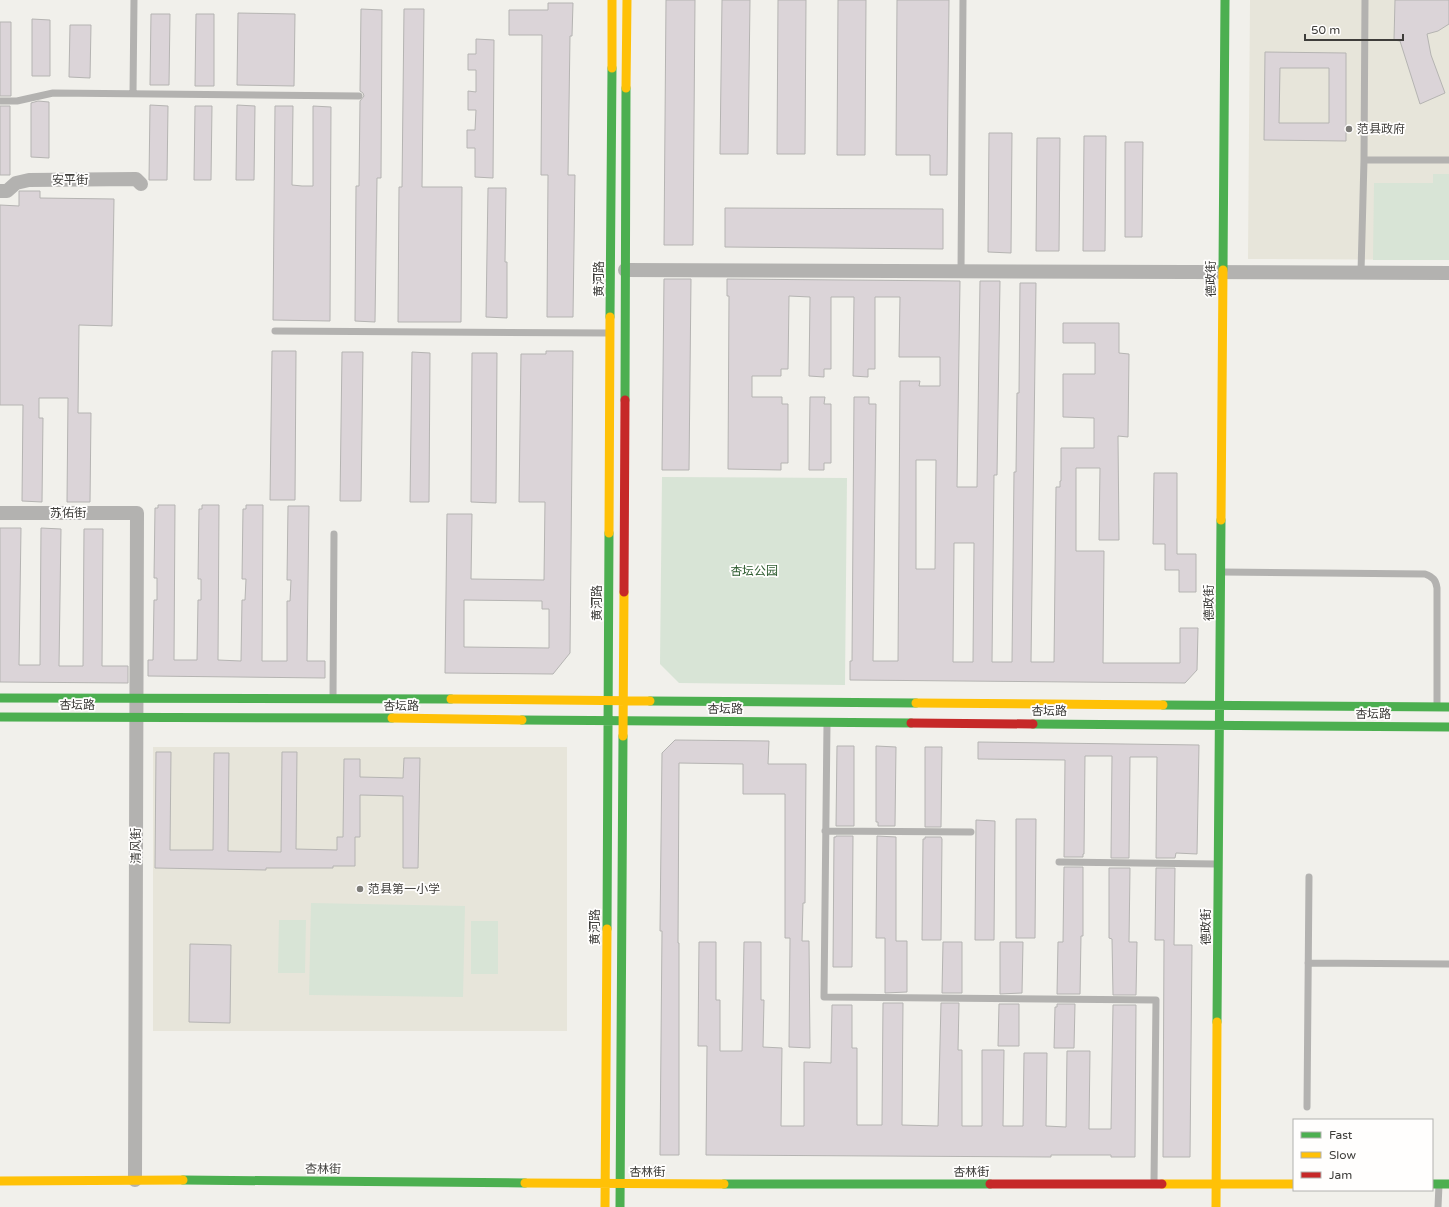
<svg xmlns="http://www.w3.org/2000/svg" width="1449" height="1207" font-family="'Varela Round','Noto Sans SC',sans-serif">
	<rect width="100%" height="100%" fill="#f1f0eb"/>
	<path fill="#e7e5da" d="M1250 0H1449V260L1248 259Z
		M153 747H567V1031H153Z"/>
	<path fill="#d8e4d6" d="M1433 174H1449V260H1373L1374 183H1433Z
		M662 477 847 478 845 685 679 683 660 664Z
		M311 903 465 906 463 997 309 995Z
		M279 920H306L305 973H278Z
		M471 921H498V974H471Z"/>
	<path fill="#dbd4d8" stroke="#b5b4b2" fill-rule="evenodd" d="M666 0H695L693 245H664Z
		M722 0H750L748 154H720Z
		M778 0H806L805 154H777Z
		M838 0H866L865 155H837Z
		M897 0H949L947 175H930V155H896Z
		M1395 0H1449V24L1438 31 1427 34 1431 55 1445 93 1420 104 1400 41 1394 40Z
		M548 3H573L572 36H570L568 175H575L573 317H547L548 175H541L542 35H509V10H548Z
		M361 9 382 10 381 178H377L375 322 355 321 356 186H359L360 101 364 96 363 93 360 91Z
		M404 9H424L422 187H462L461 322H398L399 187H402Z
		M238 13 295 14 294 86 237 85Z
		M151 14H170L169 85H150Z
		M196 14H214V86H195Z
		M32 19 50 20V76H32Z
		M0 22H11V96H0Z
		M70 25H91L90 78 69 77Z
		M476 39 494 40 493 178 475 177V148H467V130H475L476 110H468V91L476 92V70H468V54H476Z
		M1265 52 1346 53V141L1264 140ZM1280 68H1329V123H1279Z
		M38 101 49 102V158L31 157V103Z
		M150 105 168 106 167 180H149Z
		M237 105 255 106 254 180H236Z
		M0 106H10V175H0Z
		M195 106H212L211 180H194Z
		M275 106H293L292 185 302 186H313V106L331 107 330 321 273 320Z
		M989 133H1012L1011 253 988 252Z
		M1084 136H1106L1105 251H1083Z
		M1037 138H1060L1059 251H1036Z
		M1125 142H1143L1142 237H1125Z
		M488 188H506L505 262H507V318L486 317Z
		M19 191H40V198L114 199 112 326 79 325 78 413H91L90 502H67L68 398H39V418H43L42 502 22 501 23 405H0V205L19 206Z
		M725 208 943 209V249L725 247Z
		M664 279H691L689 470H662Z
		M727 279 960 281 957 487H977L980 281H1000L997 475H994L992 662H1012L1014 472H1016L1017 393H1019L1020 283H1036L1031 662H1054L1056 487H1060V481H1061V448H1094V418L1063 417V374H1095V343H1063V323H1119V353L1129 354 1128 437 1118 436 1119 540H1099L1100 468H1076V551H1104L1103 663H1180V628H1198L1197 670 1185 683 850 680V661H852L854 397H869V404H876L873 661H898L900 381H920L919 386H940V357H899L900 297H875V369H868V377L853 376 854 297H831V369H824V377L809 376 810 297 789 296 788 369H781V376H752V397H782V404H788V463H781V470L728 469 729 296H727ZM916 460H936L935 569H916ZM954 543H974L973 662H953Z
		M272 351H296L295 500H270Z
		M546 351H573L570 653 553 674 445 673 447 514H472L471 579 544 580 545 502H519L521 354H546ZM464 600 542 601V609H549V648L464 647Z
		M342 352H363L361 501H340Z
		M412 352 430 353 429 502H410Z
		M472 353H497L496 503 471 502Z
		M810 397H825L824 404H831V463H824V470H809Z
		M1154 473H1177V554H1196V592H1179V570H1165V544H1153Z
		M158 505H175L174 660H197L198 600H201V579H198L199 509H202V505H219L218 660 241 661 242 600H245L246 579H242L243 509H246V505H263L262 661H287V601H290L291 580H287L288 506H309L307 661H325V678L148 676V660H153L154 600H157V578H154L155 508H158Z
		M0 528H21L19 665H40L41 528 61 529 59 666H83L84 529H103L102 666H128V683L0 682Z
		M675 740 769 741 768 764H806L805 903H803L802 941H809L810 1048 789 1047 790 938H785V794H743V764L679 763 678 943H679V1155H660L662 931H660L662 753Z
		M978 742 1199 745 1197 854 1176 853 1175 858H1156L1157 757H1130L1129 858H1111L1112 756H1085L1084 854H1083V857H1064L1065 760 978 759Z
		M837 746H854V826H836Z
		M876 746 896 747 895 826H878V822H876Z
		M925 747H942L941 827H925Z
		M156 752H171L170 850H213L214 753H229L228 851 281 852 282 752H297L296 849 337 850V837H343L344 759H360V777L403 778 404 758H420L418 868H403V796L360 795V837H355V866H333V868H266V870L155 868Z
		M1016 819H1036L1035 938H1016Z
		M976 820 995 821 994 940H975Z
		M836 836H853L852 967H833L834 837H836Z
		M877 836 896 837V941H907V992L885 993V938H876Z
		M925 837H941L942 839 941 940H922L923 839H925Z
		M1064 867H1083V936H1081L1080 994H1057L1058 942H1063Z
		M1109 868H1130L1129 942H1137L1136 995H1113L1112 939 1109 938Z
		M1156 868H1175L1174 945H1192L1190 1157H1163L1164 940H1155Z
		M699 942H716V1000H720V1051H742L744 942H761V1000H764L763 1047 782 1048 781 1126H804V1062L831 1063 832 1005H852V1048H857V1125H882L883 1003H903L902 1125 938 1126 941 1003H959L958 1050H962V1126H982V1050H1004L1003 1126H1023L1024 1053H1047L1046 1126 1066 1127 1067 1051H1090L1089 1129H1111L1113 1005H1136L1135 1157H1111V1155H1051V1157L706 1155 707 1046H698Z
		M943 942H962V993H942Z
		M1000 942H1023L1022 993 1000 994Z
		M190 944 231 945 230 1023 189 1022Z
		M999 1004H1019V1046H998Z
		M1057 1004H1075L1074 1048H1054L1055 1007H1057Z"/>
	<g fill="none" stroke-linecap="round" stroke-linejoin="round">
		<path stroke="#b3b2b0" stroke-width="7" d="M133 94 134 0
			M0 101H17L53 93 359 96
			M1364 160H1449
			M961 271 963 0
			M1361 272 1364 160 1365 0
			M275 331 609 333
			M1222 572 1425 574C1433 577 1436 580 1437 588V707
			M333 698 334 534
			M827 724 824 997 1156 1000 1154 1182
			M825 831 971 832
			M1059 862 1216 864
			M1308 963 1449 964
			M1307 1107 1309 877
			M1438 1207 1439 1185"/>
		<path stroke="#b3b2b0" stroke-width="14" d="M0 191H7L16 183 29 180 136 179 141 184
			M625 270 1449 273
			M0 513H137L135 1180"/>
		<path stroke="#4caf50" stroke-width="9" d="M1223 270 1225 0
			M610 317 612 68
			M625 400 626 88
			M0 698 451 699
			M650 701 916 703
			M1163 705 1449 707
			M0 717 392 718
			M522 720 911 723
			M1033 724 1449 727
			M607 929 609 533
			M1217 1022 1221 520
			M183 1180 525 1183
			M724 1184H990
			M1432 1184H1449
			M620 1207 623 736"/>
		<path stroke="#ffc107" stroke-width="9" d="M612 68V0
			M626 88 627 0
			M1221 520 1223 270
			M609 533 610 317
			M451 699 650 701
			M916 703 1163 705
			M392 718 522 720
			M623 736 624 592
			M0 1181 183 1180
			M525 1183 724 1184
			M1162 1184H1294
			M605 1207 607 929
			M1216 1207 1217 1022"/>
		<path stroke="#c62828" stroke-width="9" d="M624 592 625 400
			M911 723 1033 724
			M990 1184H1162"/>
	</g>
	<g fill="#7d7c78" stroke="#fffefd" stroke-width="1.5">
		<circle cx="1349" cy="129" r="4"/>
		<circle cx="360" cy="889" r="4"/>
	</g>
	<g text-anchor="middle" stroke-width="3.5" stroke-linejoin="round" paint-order="stroke">
		<g font-size="12" fill="#3e3d3a" stroke="#fffefd" text-anchor="start">
			<text x="1357" y="133">范县政府</text>
			<text x="368" y="893">范县第一小学</text>
		</g>
		<g font-size="12" fill="#3e3d3a" stroke="#fffefd">
			<text x="70" y="184">安平街</text>
			<text transform="translate(599 279) rotate(-90)" y="4">黄河路</text>
			<text transform="translate(1211 279) rotate(-90)" y="4">德政街</text>
			<text x="68" y="517">苏佑街</text>
			<text transform="translate(597 603) rotate(-90)" y="4">黄河路</text>
			<text transform="translate(1209 603) rotate(-90)" y="4">德政街</text>
			<text x="77" y="709">杏坛路</text>
			<text x="401" y="710">杏坛路</text>
			<text x="725" y="713">杏坛路</text>
			<text x="1049" y="715">杏坛路</text>
			<text x="1373" y="718">杏坛路</text>
			<text transform="translate(136 846) rotate(-90)" y="4">清风街</text>
			<text transform="translate(595 927) rotate(-90)" y="4">黄河路</text>
			<text transform="translate(1206 927) rotate(-90)" y="4">德政街</text>
			<text transform="translate(323 1169) rotate(1)" y="4">杏林街</text>
			<text x="647" y="1176">杏林街</text>
			<text x="971" y="1176">杏林街</text>
		</g>
		<g font-size="12" fill="#2d5b2f" stroke="#fffefd">
			<text x="754" y="575">杏坛公园</text>
		</g>
	</g>
	<rect x="1293" y="1119" width="140" height="72" fill="#fffefd" stroke="#b2b1af"/>
	<rect x="1301" y="1132" width="20" height="6" fill="#4caf50" stroke="#b2b1af"/>
	<text x="1329" y="1139" font-size="12" fill="#3e3d3a">Fast</text>
	<rect x="1301" y="1152" width="20" height="6" fill="#ffc107" stroke="#b2b1af"/>
	<text x="1329" y="1159" font-size="12" fill="#3e3d3a">Slow</text>
	<rect x="1301" y="1172" width="20" height="6" fill="#c62828" stroke="#b2b1af"/>
	<text x="1329" y="1179" font-size="12" fill="#3e3d3a">Jam</text>
	<path d="M1305 34v6h98v-6" fill="none" stroke="#3e3d3a" stroke-width="2"/>
	<text x="1311" y="34" font-size="12" fill="#3e3d3a" stroke="#fffefd" stroke-width="3" paint-order="stroke">50 m</text>
</svg>
